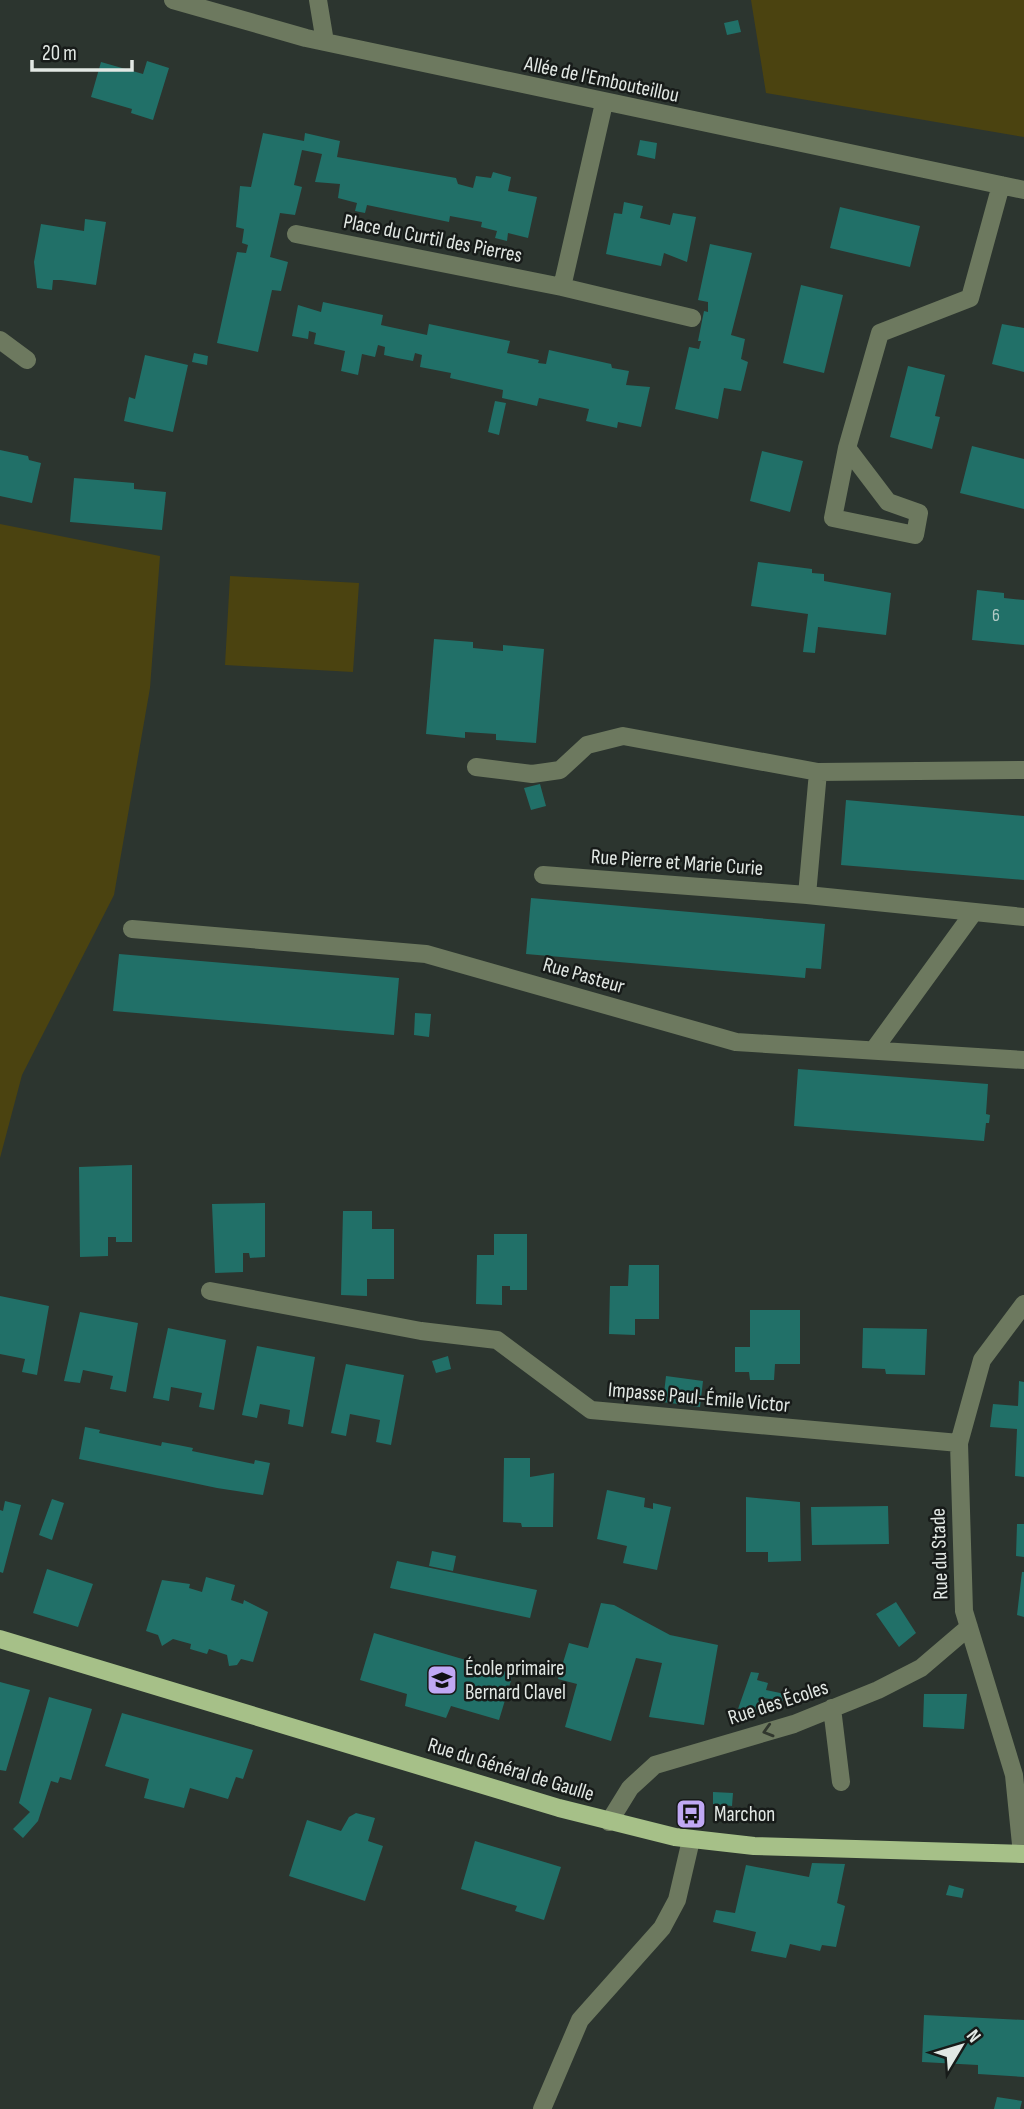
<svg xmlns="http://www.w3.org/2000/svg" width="1024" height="2109" font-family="'Sofia Sans Condensed',sans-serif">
	<rect width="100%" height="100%" fill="#2c352f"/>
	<path fill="#4b4310" d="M751 0H1024V137L766 93Z
		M0 524 160 556 150 688 114 895 22 1075 0 1158Z
		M230 576 359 583 353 672 225 665Z"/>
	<path fill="#217068" d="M738 20 741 32 727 35 724 23Z
		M147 61 169 68 153 120 131 113 132 109 91 97 101 62 143 74Z
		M263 133 304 141 305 133 340 141 337 157 456 178 458 184 473 188 476 176 491 178 493 172 511 177 508 191 537 197 528 238 508 233 507 241 495 238 497 231 481 227 482 222 450 216 449 222 367 205 365 213 355 211 357 203 338 198 340 184 315 182 322 154 302 150 294 185 302 187 295 215 280 213 270 257 288 262 281 291 272 290 258 352 217 343 237 252 246 253 248 245 242 243 244 229 236 227 240 186 251 187Z
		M640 140 657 143 655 159 637 155Z
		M624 202 643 206 640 218 670 225 673 213 696 217 687 262 664 253 661 266 606 254 614 213 622 214Z
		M840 207 920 226 910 267 830 248Z
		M85 219 106 222 96 285 61 280H53L52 290 37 288 34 262 41 224 84 231Z
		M710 244 752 253 731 335 745 339 741 359 748 362 741 391 724 388 718 419 675 409 689 347 699 349 701 341H698L704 311 708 312V302L698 300Z
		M801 285 843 295 824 373 783 363Z
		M323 302 383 315 381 325 390 327 427 335 429 324 510 341 507 353 539 360 538 363 546 364 549 350 611 364 612 368 629 371 626 385 650 387 641 427 618 422 617 428 586 421 589 409 539 398 537 406 502 398 503 390 450 378 451 373 420 367 422 355 415 353 413 361 397 358 384 355 385 347 378 345 375 357 362 354 358 375 341 371 345 351 314 344 316 333 309 331 308 339 292 336 298 305 321 312Z
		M1002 324 1024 328V372L992 364Z
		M194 353 208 356 207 365 192 362Z
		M145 355 188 365 173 432 124 421 129 397 135 399Z
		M908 366 945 375 935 416 940 417 932 449 890 437Z
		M495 401 506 403 499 435 488 432Z
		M972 446 1024 459V509L960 493Z
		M0 450 28 456 29 460 41 463 32 503 0 496Z
		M762 451 803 461 790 512 750 501Z
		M74 478 134 483V489L166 492 162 530 70 522Z
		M758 562 812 569V573L824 574V581L891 593 886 635 818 627 815 653 803 652 808 614 751 606Z
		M977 590 1004 593V598L1024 600V645L972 640Z
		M434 639 473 642V648L503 651V645L544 649 536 743 496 740V734L465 732V738L426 734Z
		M540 784 546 806 531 810 524 788Z
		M846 800 1024 816V880L841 865Z
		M531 898 825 924 821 969 806 968 805 978 526 954Z
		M119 954 399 978 394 1035 113 1011Z
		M415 1013 431 1014 429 1037 414 1035Z
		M798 1069 988 1084 986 1114 990 1115 989 1123H986L984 1141 794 1126Z
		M132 1165V1242H116V1237H108V1256L80 1257 79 1167Z
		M265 1203V1257L250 1258 249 1253H243V1272L215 1273 212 1204Z
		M343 1211H372V1229H394V1279H367V1296L341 1295Z
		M494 1234H527V1290H510V1286H502V1305L476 1304 477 1255H494Z
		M629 1265H659V1319H635V1335L609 1334 610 1286H628Z
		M0 1296 49 1306 37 1375 22 1372 25 1359 0 1354Z
		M750 1310H800V1364H775L774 1380H750L749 1372H735V1347H750Z
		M80 1312 138 1323 126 1392 110 1389 113 1376 83 1370 80 1383 64 1381Z
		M168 1328 226 1340 214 1410 199 1407 202 1393 187 1390 171 1387 169 1401 153 1398Z
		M863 1328 927 1329 925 1375 886 1374 885 1369 862 1368Z
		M257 1346 315 1357 303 1427 288 1424 290 1410 260 1404 257 1418 242 1415Z
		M448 1356 451 1369 436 1373 432 1361Z
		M346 1364 404 1375 391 1445 376 1442 380 1420 350 1414 346 1436 331 1433Z
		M666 1376 703 1381 700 1407 663 1402Z
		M1019 1381 1024 1382V1477L1015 1476 1017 1429 990 1427 993 1404 1018 1406Z
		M85 1427 100 1430 99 1433 161 1446 162 1442 178 1445 193 1448 192 1451 254 1464 255 1460 270 1463 263 1495 217 1488 79 1459Z
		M504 1458H530V1477L554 1473 553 1527H522L521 1523 503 1522Z
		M607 1490 645 1498 644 1507 653 1509V1503L671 1507 657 1570 623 1563 627 1546 597 1539Z
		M746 1497 800 1502 801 1561 768 1562V1552H746Z
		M52 1499 64 1503 52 1540 39 1535Z
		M5 1501 21 1505 3 1573 0 1572V1510L3 1511Z
		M888 1506 889 1544 812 1545 811 1507Z
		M1017 1524H1024V1557L1016 1556Z
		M432 1551 456 1556 453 1571 429 1566Z
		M397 1561 537 1590 530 1618 390 1588Z
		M47 1569 93 1584 78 1627 33 1613Z
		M1022 1572H1024V1617L1017 1615Z
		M206 1577 235 1585 231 1600 243 1604 244 1600 268 1612 253 1662 241 1659 237 1665 229 1666 227 1655 209 1649 207 1654 190 1649 191 1644 173 1639 162 1646 158 1635 146 1631 162 1580 190 1584 189 1588 202 1592Z
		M896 1602 916 1633 899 1647 876 1614Z
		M601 1603 614 1605 670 1635 718 1645 704 1725 649 1717 662 1663 636 1658 611 1741 565 1727 577 1684 558 1679 569 1643 588 1648Z
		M374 1633 513 1674 499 1720 451 1706 446 1718 405 1706 407 1694 360 1680Z
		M751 1672 759 1673 757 1680 768 1683 766 1690 785 1694 783 1701 764 1698 760 1710 752 1714 738 1709Z
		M0 1682 30 1690 6 1771 0 1770Z
		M924 1694H967L964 1729 923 1727Z
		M49 1697 92 1709 71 1780 60 1777 58 1783 51 1781 38 1821 23 1838 13 1829 30 1812 19 1803Z
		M122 1713 253 1750 243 1779 236 1777 228 1799 190 1788 184 1808 144 1798 149 1779 105 1766Z
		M713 1792 733 1793 732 1806 713 1804Z
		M356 1813 375 1818 368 1841 383 1846 365 1901 289 1876 307 1820 341 1831 349 1817Z
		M475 1841 561 1867 544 1920 515 1911 517 1906 461 1889Z
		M812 1863 845 1864 837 1903 845 1906 836 1947 822 1945 820 1951 790 1944 786 1958 751 1951 756 1932 713 1922 716 1910 735 1913 746 1865 809 1877Z
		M949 1885 964 1889 962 1898 946 1895Z
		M924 2015 1024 2020V2077L978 2074V2065L922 2062Z
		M997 2097 1022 2101 1020 2109H994Z"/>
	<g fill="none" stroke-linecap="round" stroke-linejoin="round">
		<path stroke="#6d795f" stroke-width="18" d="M173 0 306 38 1024 190
			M318 0 325 42
			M296 234 562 287 692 318
			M562 287 604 103
			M0 340 27 360
			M847 448 888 502 919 513 915 535 833 518 847 448 880 333 970 298 1001 185
			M476 767 532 774 560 770 587 745 623 736 818 772 1024 770
			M543 875 807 895 1024 917
			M807 895 818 772
			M132 929 426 954 736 1042 1024 1060
			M875 1048 974 912
			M210 1291 421 1331 497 1340 591 1410 959 1443
			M832 1708 841 1782
			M609 1822 630 1788 655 1765 794 1724 878 1690 921 1668 969 1627
			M1022 1854 1014 1775 964 1611 959 1443 982 1360 1024 1304
			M542 2109 580 2020 662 1928 677 1900 691 1840"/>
		<path stroke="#a6c088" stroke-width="18" d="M0 1639 559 1808 675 1837 754 1846 1024 1854"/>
	</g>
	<defs><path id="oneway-chevron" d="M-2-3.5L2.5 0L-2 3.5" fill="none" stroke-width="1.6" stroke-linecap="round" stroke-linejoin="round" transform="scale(1.75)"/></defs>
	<use stroke="#31372e" href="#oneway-chevron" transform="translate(768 1731) rotate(164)"/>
	<defs>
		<g id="school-square" transform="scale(1.575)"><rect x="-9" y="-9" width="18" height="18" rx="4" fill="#c0a8f4" stroke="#171b19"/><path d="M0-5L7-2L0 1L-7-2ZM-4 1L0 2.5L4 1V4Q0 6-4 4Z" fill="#111"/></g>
		<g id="bus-square" transform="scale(1.575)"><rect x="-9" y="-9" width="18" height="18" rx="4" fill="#c0a8f4" stroke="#171b19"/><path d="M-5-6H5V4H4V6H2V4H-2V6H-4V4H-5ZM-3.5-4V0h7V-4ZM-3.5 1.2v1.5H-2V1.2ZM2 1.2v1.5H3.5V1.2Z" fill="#111"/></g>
	</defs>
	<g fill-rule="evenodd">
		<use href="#school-square" x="442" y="1680"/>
		<use href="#bus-square" x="691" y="1814"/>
	</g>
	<g text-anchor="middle" stroke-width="5" stroke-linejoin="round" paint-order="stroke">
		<g font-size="18" fill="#b2cac5">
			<text x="996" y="621">6</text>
		</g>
		<g font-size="21" fill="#e2e8e4" stroke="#171b19">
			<text transform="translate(602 79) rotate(12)" y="7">Allée de l'Embouteillou</text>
			<text transform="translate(433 238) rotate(11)" y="7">Place du Curtil des Pierres</text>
			<text transform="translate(677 862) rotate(4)" y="7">Rue Pierre et Marie Curie</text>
			<text transform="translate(584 975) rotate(16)" y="7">Rue Pasteur</text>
			<text transform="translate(699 1397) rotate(5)" y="7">Impasse Paul-Émile Victor</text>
			<text transform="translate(939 1554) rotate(-92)" y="7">Rue du Stade</text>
			<text transform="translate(778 1702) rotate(-18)" y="7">Rue des Écoles</text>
			<text transform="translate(511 1769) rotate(17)" y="7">Rue du Général de Gaulle</text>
		</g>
		<g font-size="21" fill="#e2e8e4" stroke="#171b19" text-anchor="start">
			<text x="465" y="1675">École primaire<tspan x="465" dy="24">Bernard Clavel</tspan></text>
			<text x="714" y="1821">Marchon</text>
		</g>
	</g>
	<g transform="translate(961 2046) rotate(52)" stroke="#171b19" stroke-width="5" paint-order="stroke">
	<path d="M0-5L12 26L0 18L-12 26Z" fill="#e2e8e4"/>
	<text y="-10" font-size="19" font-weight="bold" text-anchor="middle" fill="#e2e8e4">N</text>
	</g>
	<path d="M32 60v10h100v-10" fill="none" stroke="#e2e8e4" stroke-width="3.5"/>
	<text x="42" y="60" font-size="21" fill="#e2e8e4" stroke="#171b19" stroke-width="5" paint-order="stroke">20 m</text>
</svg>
